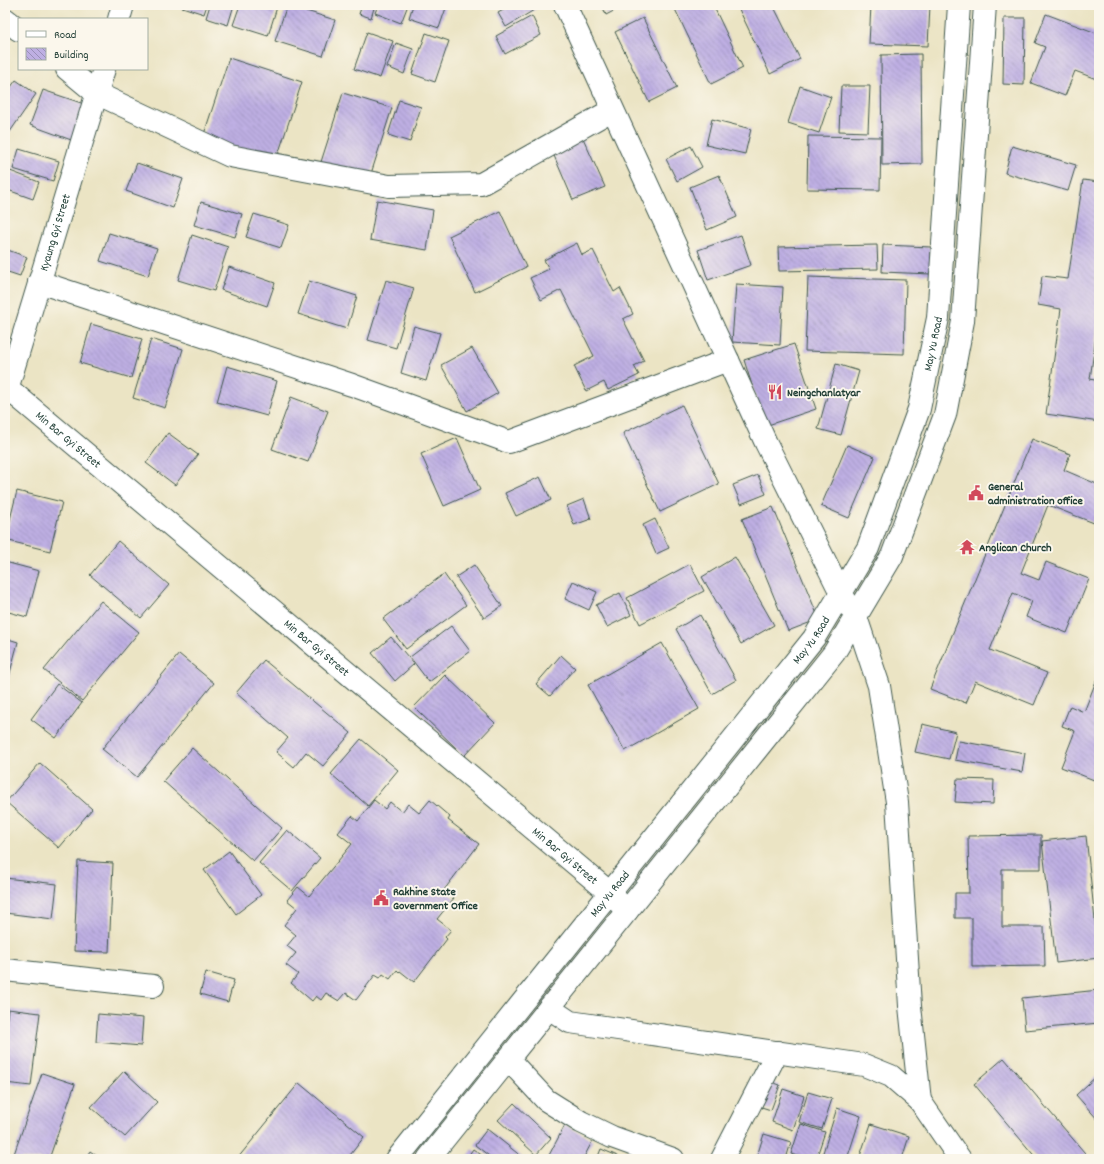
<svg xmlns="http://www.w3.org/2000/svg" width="1104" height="1164" font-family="Dekko,sans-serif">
	<defs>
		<pattern id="building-back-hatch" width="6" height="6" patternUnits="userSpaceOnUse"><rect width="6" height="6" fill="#beafe3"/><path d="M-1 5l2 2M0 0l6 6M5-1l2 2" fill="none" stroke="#9a90b9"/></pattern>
	</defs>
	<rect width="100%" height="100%" fill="#fbf7ec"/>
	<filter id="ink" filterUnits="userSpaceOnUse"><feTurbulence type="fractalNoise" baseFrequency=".025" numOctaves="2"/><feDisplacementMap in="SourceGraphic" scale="8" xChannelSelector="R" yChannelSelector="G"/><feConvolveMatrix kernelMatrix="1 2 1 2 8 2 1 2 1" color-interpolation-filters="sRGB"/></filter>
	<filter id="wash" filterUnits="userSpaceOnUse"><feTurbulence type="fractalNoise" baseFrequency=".012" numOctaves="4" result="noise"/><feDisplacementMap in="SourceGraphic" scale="16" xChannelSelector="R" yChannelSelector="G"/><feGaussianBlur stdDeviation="0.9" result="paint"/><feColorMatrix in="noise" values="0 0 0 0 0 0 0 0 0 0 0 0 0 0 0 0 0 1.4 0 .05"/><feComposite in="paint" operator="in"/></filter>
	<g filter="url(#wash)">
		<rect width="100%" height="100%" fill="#ebe4c4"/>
		<g id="blocks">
			<path fill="url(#building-back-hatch)" d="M176 5H207L204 14Z
				M210 5H234L228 25 206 18Z
				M240 5H271L277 7 268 36 233 25Z
				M287 5 335 20 323 56 275 41Z
				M362 5H375L371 18 359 14Z
				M378 5H408L401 23 375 13Z
				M413 5H447L439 28 409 18Z
				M512 5H537L539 7 506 27 498 13Z
				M602 5H625L606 15Z
				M673 5H713L743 68 711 84Z
				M737 5H773L800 59 770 74Z
				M871 5H930L928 46 869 44Z
				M1046 14 1099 34V80L1075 71 1065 96 1031 83 1045 47 1035 43Z
				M532 16 541 35 505 54 496 36Z
				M643 18 677 88 649 102 615 32Z
				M1004 18H1025L1024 85 1003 84Z
				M367 32 393 41 380 78 354 69Z
				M426 33 449 41 435 82 412 74Z
				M396 43 413 49 404 74 387 67Z
				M921 54 922 164 882 165 881 55Z
				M229 58 302 82 276 161 203 137Z
				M16 80 36 94 5 139V95Z
				M800 86 831 97 819 133 788 123Z
				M841 86H870L868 132 839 131Z
				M43 90 87 105 74 141 30 125Z
				M343 93 392 108 369 180 320 165Z
				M399 100 421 107 410 142 388 135Z
				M712 119 751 129 745 154 706 145Z
				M808 136 881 137 880 190 807 189Z
				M583 138 605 187 573 200 552 151Z
				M691 146 702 167 677 181 666 159Z
				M1012 146 1076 165 1068 191 1005 173Z
				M19 149 59 161 53 181 13 169Z
				M137 163 183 179 173 208 126 191Z
				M5 169 39 182 33 199 5 189Z
				M719 175 737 217 707 230 690 187Z
				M1083 180 1099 182V315L1090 379 1099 381V422L1046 414 1061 309 1038 305 1042 276 1068 279Z
				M377 200 433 210 427 250 370 240Z
				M201 202 242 214 235 237 194 225Z
				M500 211 526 267 475 292 449 236Z
				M254 214 289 225 281 248 246 237Z
				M109 233 157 248 148 276 100 261Z
				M192 235 228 247 214 291 178 280Z
				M741 235 751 265 708 280 698 250Z
				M577 243 582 255 593 250 614 292 620 288 633 314 623 319 644 361 634 366 639 375 608 390 604 382 586 391 574 366 594 356 561 290 541 300 530 278 549 269 544 260Z
				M877 245 878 269 779 271 778 247Z
				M883 245 931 247V274L882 272Z
				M5 249 27 257 20 276 5 271Z
				M229 267 275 283 267 306 221 290Z
				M808 277 906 280 904 354 805 351Z
				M386 280 414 288 396 348 368 340Z
				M309 281 357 296 347 329 298 314Z
				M736 284 783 287 780 345 732 342Z
				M91 324 142 339 131 378 80 363Z
				M414 326 440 333 426 381 401 373Z
				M151 339 183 349 165 408 133 398Z
				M794 344 816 409 765 426 744 360Z
				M472 348 498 393 467 411 441 365Z
				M836 364 859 371 841 435 818 429Z
				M227 366 277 381 267 416 217 402Z
				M291 397 328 411 308 462 272 449Z
				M682 405 719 484 660 512 623 433Z
				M168 433 198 455 175 485 146 463Z
				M457 438 480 490 444 506 421 454Z
				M1032 439 1070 454 1064 470 1099 485V525L1048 505 1021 573 1039 580 1046 562 1089 579 1067 633 1026 617 1032 601 1013 593 990 650 1047 673 1034 705 975 681 966 703 930 689Z
				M847 445 875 457 849 518 821 506Z
				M758 475 766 494 741 504 733 485Z
				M540 477 551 500 516 516 505 493Z
				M17 491 62 502 50 551 5 540Z
				M584 499 591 519 574 525 567 506Z
				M773 507 819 619 788 631 742 519Z
				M655 519 669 548 656 554 643 525Z
				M118 541 169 585 141 618 90 575Z
				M735 557 774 625 741 644 702 577Z
				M5 562 39 571 27 617 5 611Z
				M690 564 704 591 640 624 627 598Z
				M474 565 502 606 484 618 456 577Z
				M444 574 466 605 406 649 383 619Z
				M573 581 597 592 589 610 565 599Z
				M620 593 631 615 607 627 596 605Z
				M101 601 139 632 82 701 44 670Z
				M700 615 736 680 712 694 676 629Z
				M451 626 470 651 429 682 410 657Z
				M391 637 414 664 395 681 372 653Z
				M5 638 18 642 6 688H5Z
				M662 643 699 709 625 751 588 685Z
				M179 654 214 683 137 777 102 749Z
				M561 655 575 668 550 696 536 684Z
				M264 660 351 733 323 766 306 752 294 767 276 752 288 738 236 693Z
				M445 675 495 723 464 756 414 707Z
				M1098 676 1099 677V782L1061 767 1075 731 1062 726 1070 706 1084 712Z
				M57 684 82 703 56 738 31 719Z
				M922 724 956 732 949 759 915 752Z
				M361 739 398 770 368 806 331 774Z
				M959 741 1025 753 1022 772 955 760Z
				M192 748 282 828 253 861 163 781Z
				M40 763 92 809 59 848 6 802Z
				M957 779 994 780 993 804 955 802Z
				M374 800 385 809 390 802 402 812 408 804 419 813 430 800 450 817 448 820 479 844 444 890 454 898 437 919 451 930 445 937 447 939 414 982 400 971 399 972 397 970 390 979 383 974 380 978 375 975 356 1000 346 993 339 1001 326 993 321 1000 316 996 312 1001 291 983 298 974 286 965 296 953 287 946 296 935 284 925 297 908 287 900 298 887 309 896 352 844 338 833 352 816 358 821Z
				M287 830 320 858 292 891 259 863Z
				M1041 835V869H1002V927H1044L1045 966 972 967V918H955V893H969L968 836Z
				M1086 836 1099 958 1056 963 1042 841Z
				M229 851 261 895 236 914 204 870Z
				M78 861 113 863 109 952 74 951Z
				M5 878 57 884 53 919 5 913Z
				M206 972 234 980 228 1002 200 994Z
				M1099 990V1023L1025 1030 1022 998Z
				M8 1009 40 1013 31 1086 5 1083V1035Z
				M98 1014 143 1018 141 1046 96 1042Z
				M1004 1058 1090 1159H1037L974 1084Z
				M124 1071 157 1102 125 1137 91 1107Z
				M42 1073 75 1084 49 1159H19L13 1157Z
				M1099 1074V1121L1076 1095Z
				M763 1079 780 1085 771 1110 755 1105Z
				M299 1083 364 1137 347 1159H237Z
				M783 1089 804 1096 793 1130 772 1122Z
				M808 1092 832 1099 822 1129 799 1122Z
				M514 1103 551 1138 536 1155 498 1120Z
				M837 1108 861 1116 847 1159H821Z
				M801 1124 825 1132 816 1159H806L791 1154Z
				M871 1124 909 1136 902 1159H859Z
				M565 1125 593 1140 583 1159H547Z
				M487 1129 522 1157 521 1159H493L475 1145Z
				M764 1134 791 1142 786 1159H756Z
				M473 1149 487 1159H466Z
				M601 1149 620 1157 619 1159H597Z
				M90 1151 101 1159H85Z"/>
		</g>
	</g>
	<g filter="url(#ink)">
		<use href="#blocks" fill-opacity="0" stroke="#3e564a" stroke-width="1"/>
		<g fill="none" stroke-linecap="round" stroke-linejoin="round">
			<g stroke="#3e564a" stroke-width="24">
				<g id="street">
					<path d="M565 5 766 443 841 593 856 617 879 686 897 802 910 1006 920 1101"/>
					<path d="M5 19 19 30"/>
					<path d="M119 19 123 5"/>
					<path d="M67 69 96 93 230 156 389 186 481 184 612 110"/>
					<path d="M39 282 352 385 509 442 728 360"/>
					<path id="s1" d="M5 386 610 893 627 911"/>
					<path id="s2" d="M5 396 104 69"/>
					<path d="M5 970 153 986"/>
					<path d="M549 1008 570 1022 864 1065 891 1076 920 1101 960 1159"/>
					<path d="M508 1059 546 1100 581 1122 612 1137 673 1159"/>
					<path d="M722 1159 777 1052"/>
				</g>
			</g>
			<g stroke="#3e564a" stroke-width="24">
				<g id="primary">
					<path id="s3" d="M397 1159 814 638 868 548 919 409 938 318 959 5"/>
					<path d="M428 1159 834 653 892 556 945 415 963 321 985 5"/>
				</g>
			</g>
			<use href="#street" stroke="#fff" stroke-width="22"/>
			<use href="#primary" stroke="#fff" stroke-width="22"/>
		</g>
	</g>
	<defs>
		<g id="restaurant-bare" transform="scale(1.2)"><path d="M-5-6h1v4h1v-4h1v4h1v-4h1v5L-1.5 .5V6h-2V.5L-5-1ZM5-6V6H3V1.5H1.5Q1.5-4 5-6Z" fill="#d1495b" stroke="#fbf7ec" stroke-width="2.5" paint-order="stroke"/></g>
		<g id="civic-bare" transform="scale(1.2)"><path d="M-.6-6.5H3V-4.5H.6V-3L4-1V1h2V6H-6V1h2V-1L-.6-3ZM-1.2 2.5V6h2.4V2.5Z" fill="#d1495b" stroke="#fbf7ec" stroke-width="2.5" paint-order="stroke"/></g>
		<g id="temple-bare" transform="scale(1.2)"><path d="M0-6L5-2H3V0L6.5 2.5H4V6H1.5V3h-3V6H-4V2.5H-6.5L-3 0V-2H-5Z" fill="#d1495b" stroke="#fbf7ec" stroke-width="2.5" paint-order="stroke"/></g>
	</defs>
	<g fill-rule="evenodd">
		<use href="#restaurant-bare" x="775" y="392"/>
		<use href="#civic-bare" x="976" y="493"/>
		<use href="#temple-bare" x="967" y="547"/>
		<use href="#civic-bare" x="381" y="898"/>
	</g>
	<g text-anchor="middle" stroke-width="4" stroke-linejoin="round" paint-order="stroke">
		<g font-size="12" fill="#1f3d34" stroke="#fbf7ec">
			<text dy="4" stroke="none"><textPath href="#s2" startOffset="171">Kyaung Gyi Street</textPath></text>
			<text dy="4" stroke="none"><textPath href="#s3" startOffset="987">May Yu Road</textPath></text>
			<text dy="4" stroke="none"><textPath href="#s1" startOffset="83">Min Bar Gyi Street</textPath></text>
			<text dy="4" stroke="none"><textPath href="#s3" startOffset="664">May Yu Road</textPath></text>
			<text dy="4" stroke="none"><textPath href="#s1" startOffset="407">Min Bar Gyi Street</textPath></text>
			<text dy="4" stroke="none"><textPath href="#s1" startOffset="731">Min Bar Gyi Street</textPath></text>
			<text dy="4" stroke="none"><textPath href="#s3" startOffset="340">May Yu Road</textPath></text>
		</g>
		<g font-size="12" font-weight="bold" fill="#1f3d34" stroke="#fbf7ec" text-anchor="start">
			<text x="787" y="396">Neingchanlatyar</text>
			<text x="988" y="490">General<tspan x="988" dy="14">administration office</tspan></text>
			<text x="979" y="551">Anglican Church</text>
			<text x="393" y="895">Rakhine State<tspan x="393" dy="14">Government Office</tspan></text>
		</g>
	</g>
	<rect width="1104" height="1164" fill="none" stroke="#fbf7ec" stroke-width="20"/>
	<rect x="18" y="18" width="130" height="52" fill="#fbf7ec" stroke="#a3ada2"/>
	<rect x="26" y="31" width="20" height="6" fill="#ffffff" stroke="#a3ada2"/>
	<text x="54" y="38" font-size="12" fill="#1f3d34">Road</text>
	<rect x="26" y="48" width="20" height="12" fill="url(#building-back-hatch)" stroke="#a3ada2"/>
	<text x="54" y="58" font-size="12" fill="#1f3d34">Building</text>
</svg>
